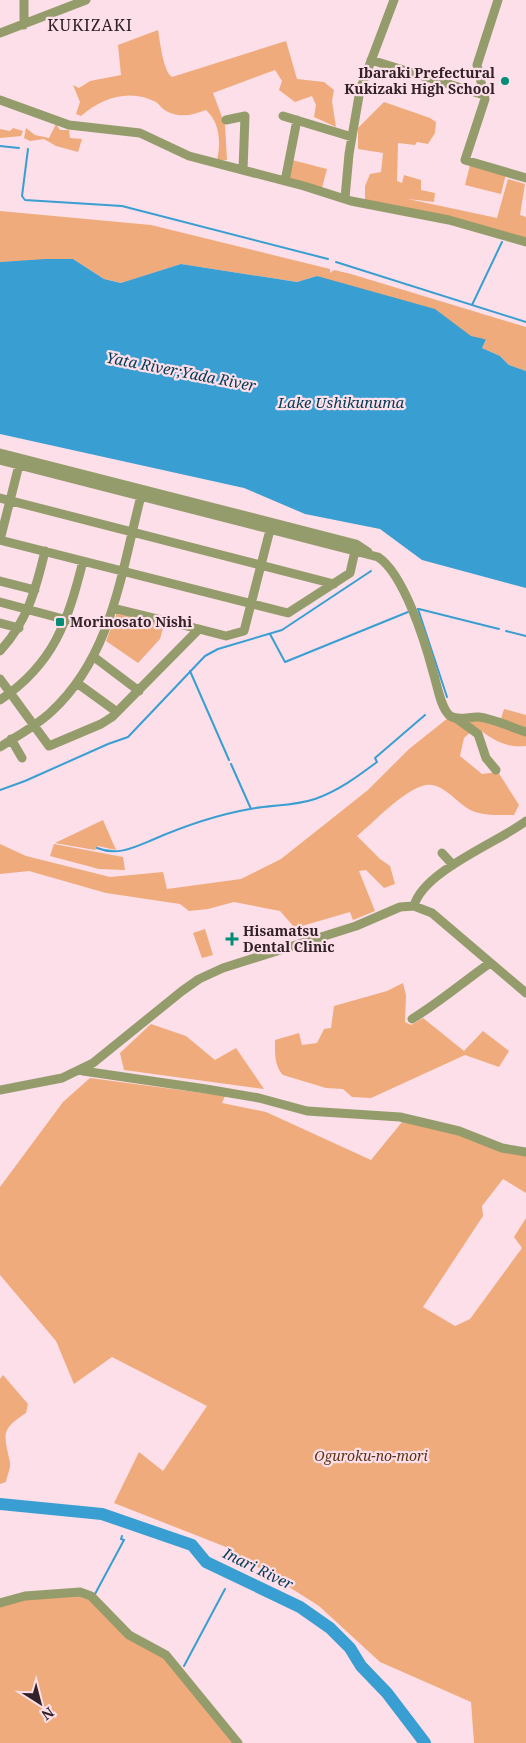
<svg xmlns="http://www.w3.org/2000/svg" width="526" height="1743" font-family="'Noto Serif',serif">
	<rect width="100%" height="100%" fill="#fddfe9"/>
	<path fill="#efab7b" d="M158 30C160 41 163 71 172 77L286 41 297 79 324 82 334 90 332 101 336 127 314 117 316 105 312 96 295 102 279 90 282 81 275 70 213 93 225 125 227 160H217C221 142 220 123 206 110 193 115 181 118 168 112 163 110 160 105 156 102 130 88 101 98 81 116L76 114 80 102 73 85 79 88 90 81 121 75 118 45Z
		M384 102 430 118 436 122 435 133 428 144 417 142 415 145 398 143 397 181 402 183 404 175 421 180V190L435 193 434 202 408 199 497 218 508 179 525 184 520 215 526 217V240L365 201V186L370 174 381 172 383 153 358 149V128Z
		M56 124 60 130H69L70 138 82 139 78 152 56 146 44 139 30 141 24 138 26 128 35 135 49 138Z
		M13 128 23 131 21 136 0 138V129L10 131Z
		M292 160 327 169 322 188 287 179Z
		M470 165 506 174 501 194 465 185Z
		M0 211 151 225 330 269V273L334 270 351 274 526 327V371L509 365 500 356 482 348 486 341 476 338 317 276 297 282 181 264 122 283 104 279 73 259 0 262Z
		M117 613 164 624 160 639 138 663 106 641Z
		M504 709 526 715V728L501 719Z
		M448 718 479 720 526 736V746C505 748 493 740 476 727L464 738 460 756 482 774 498 772 519 805 514 815C501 815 487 816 475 812 457 806 443 779 422 786 402 792 374 822 357 836L380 859 390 866 395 884 384 888 366 870 359 871 375 911 353 920 350 912 295 928 280 911 234 902 208 909 189 911 180 904 106 893 29 871 0 874V844L26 856 110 877 163 872 167 889 241 879 281 859 368 790 409 749Z
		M103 820 116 850 98 846 95 850 55 843Z
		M54 844 123 857 125 870 99 869 50 856Z
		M205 929 213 955 202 958 193 933Z
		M403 983 406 995 405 1022 411 1025 423 1018 464 1051 483 1031 509 1051 499 1067 465 1055 371 1098 352 1097 343 1089 326 1088 283 1075C274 1065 275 1053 275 1040L299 1033 302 1045 317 1043 324 1029 331 1028 334 1006 387 991Z
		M151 1024 186 1036 215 1060 236 1048 264 1089 124 1070 120 1053Z
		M90 1078 225 1096 222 1103 266 1112 371 1160 402 1122 469 1136 526 1153V1193L503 1179 482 1206 483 1216 423 1307 455 1326 470 1319 522 1248 514 1237 526 1218V1743H474L471 1702 380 1662 319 1606 226 1547 114 1503 139 1452 163 1471 207 1406 112 1357 74 1384 56 1341 0 1275V1187L63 1102Z
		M3 1375 28 1404 26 1413C0 1430 4 1434 10 1462 11 1468 7 1476 6 1482L0 1484V1379Z
		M75 1595 89 1597 98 1608 163 1656 234 1743H0V1606L28 1598Z"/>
	<path fill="#399ed1" d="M46 259H73L104 279 121 283 181 264 297 282 317 276 435 309 471 336 484 339 486 340 482 348 500 356 509 365 526 371V588L422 560 380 529 305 514 244 488 0 434V262Z"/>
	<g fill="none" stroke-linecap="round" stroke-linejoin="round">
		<path stroke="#399ed1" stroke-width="2" d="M0 146 19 148
			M28 149 22 196 25 200 122 206 328 259
			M336 262 526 322
			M472 305 502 242
			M418 609 447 697
			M419 609 499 629
			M506 631 526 636
			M270 634 285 662 408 612
			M190 671 229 760
			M231 764 251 809
			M0 790 25 781 108 744 128 737 205 656 218 649 282 630 371 571
			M97 848C117 856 133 848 152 840 184 826 216 815 250 809 271 805 294 806 315 799 338 791 357 777 377 762L375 758 425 715
			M95 1594 124 1540 121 1539 122 1536
			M184 1666 225 1589"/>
		<path stroke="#399ed1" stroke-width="12" d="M0 1504 102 1514 192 1545 206 1562 300 1607 330 1628 350 1648 361 1666 387 1693 425 1743"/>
		<path stroke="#959c6c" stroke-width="9" d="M498 0 477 65 485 99 465 160 526 178
			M24 25V0
			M0 33 86 0
			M371 60 484 95
			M0 100 69 125 140 133 189 156 304 186 351 201 449 220 526 242
			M283 116 352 137
			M226 120 245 116 243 170
			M285 181 297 120
			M345 198 349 154 360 90 394 0
			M0 453 356 544 368 552
			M0 460 378 557C404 574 425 642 433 672 437 684 440 706 449 715 457 722 470 716 479 717 494 719 511 727 526 732
			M19 465 0 540 288 613 350 573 355 551
			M0 498 334 584
			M0 581 35 590
			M0 602 67 620
			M113 608 199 629
			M0 623 19 628
			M0 651C27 622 36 589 45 551
			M94 657 139 691
			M0 679 49 746 101 724 112 717 199 629 226 636 244 631 270 530
			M77 683 117 712
			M0 700C54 664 68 621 83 561
			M456 718 478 734 486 758 496 770
			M11 739 22 758
			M0 747C17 736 36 726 51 712 112 656 121 573 141 496
			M442 853 453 865
			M414 906C423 871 499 842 526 821
			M412 1019C440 1002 463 982 490 963
			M83 1071 206 1089 259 1098 307 1111 400 1117 459 1131 502 1148 526 1152
			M0 1090 62 1078 93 1063 182 991 199 979 223 968 356 926 400 907 414 906 432 913 526 993
			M0 1603 25 1596 80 1592 91 1596 129 1635 166 1655 238 1743"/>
	</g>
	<g fill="#008d75" stroke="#fddfe9" stroke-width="2">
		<circle cx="505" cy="81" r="5"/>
		<rect x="55" y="617" width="10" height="10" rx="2.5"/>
		<path d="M229.5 931.5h5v5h5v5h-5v5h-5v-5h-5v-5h5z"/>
	</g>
	<g text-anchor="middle" stroke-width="4.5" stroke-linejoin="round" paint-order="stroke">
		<g font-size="14" font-weight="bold" fill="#322127" stroke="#fddfe9" text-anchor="start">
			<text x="495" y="78" text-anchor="end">Ibaraki Prefectural<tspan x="495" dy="16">Kukizaki High School</tspan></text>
			<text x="70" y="627">Morinosato Nishi</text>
			<text x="243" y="936">Hisamatsu<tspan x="243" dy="16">Dental Clinic</tspan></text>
		</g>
		<g font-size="14" font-style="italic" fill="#5b3415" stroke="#fddfe9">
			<text x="371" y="1461">Oguroku-no-mori</text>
		</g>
		<g font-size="15" font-style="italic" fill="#003a54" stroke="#fddfe9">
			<text transform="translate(181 372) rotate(11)" y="5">Yata River;Yada River</text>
			<text x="341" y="408">Lake Ushikunuma</text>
			<text transform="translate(258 1569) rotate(26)" y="5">Inari River</text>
		</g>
		<g font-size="16" letter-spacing="1" fill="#322127" stroke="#fddfe9">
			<text x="90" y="31">KUKIZAKI</text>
		</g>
	</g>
	<g transform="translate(40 1703) rotate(144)" stroke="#fddfe9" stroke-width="4" paint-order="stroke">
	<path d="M0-4L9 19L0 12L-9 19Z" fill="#322127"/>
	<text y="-8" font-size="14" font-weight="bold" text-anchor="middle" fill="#322127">N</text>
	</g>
</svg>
